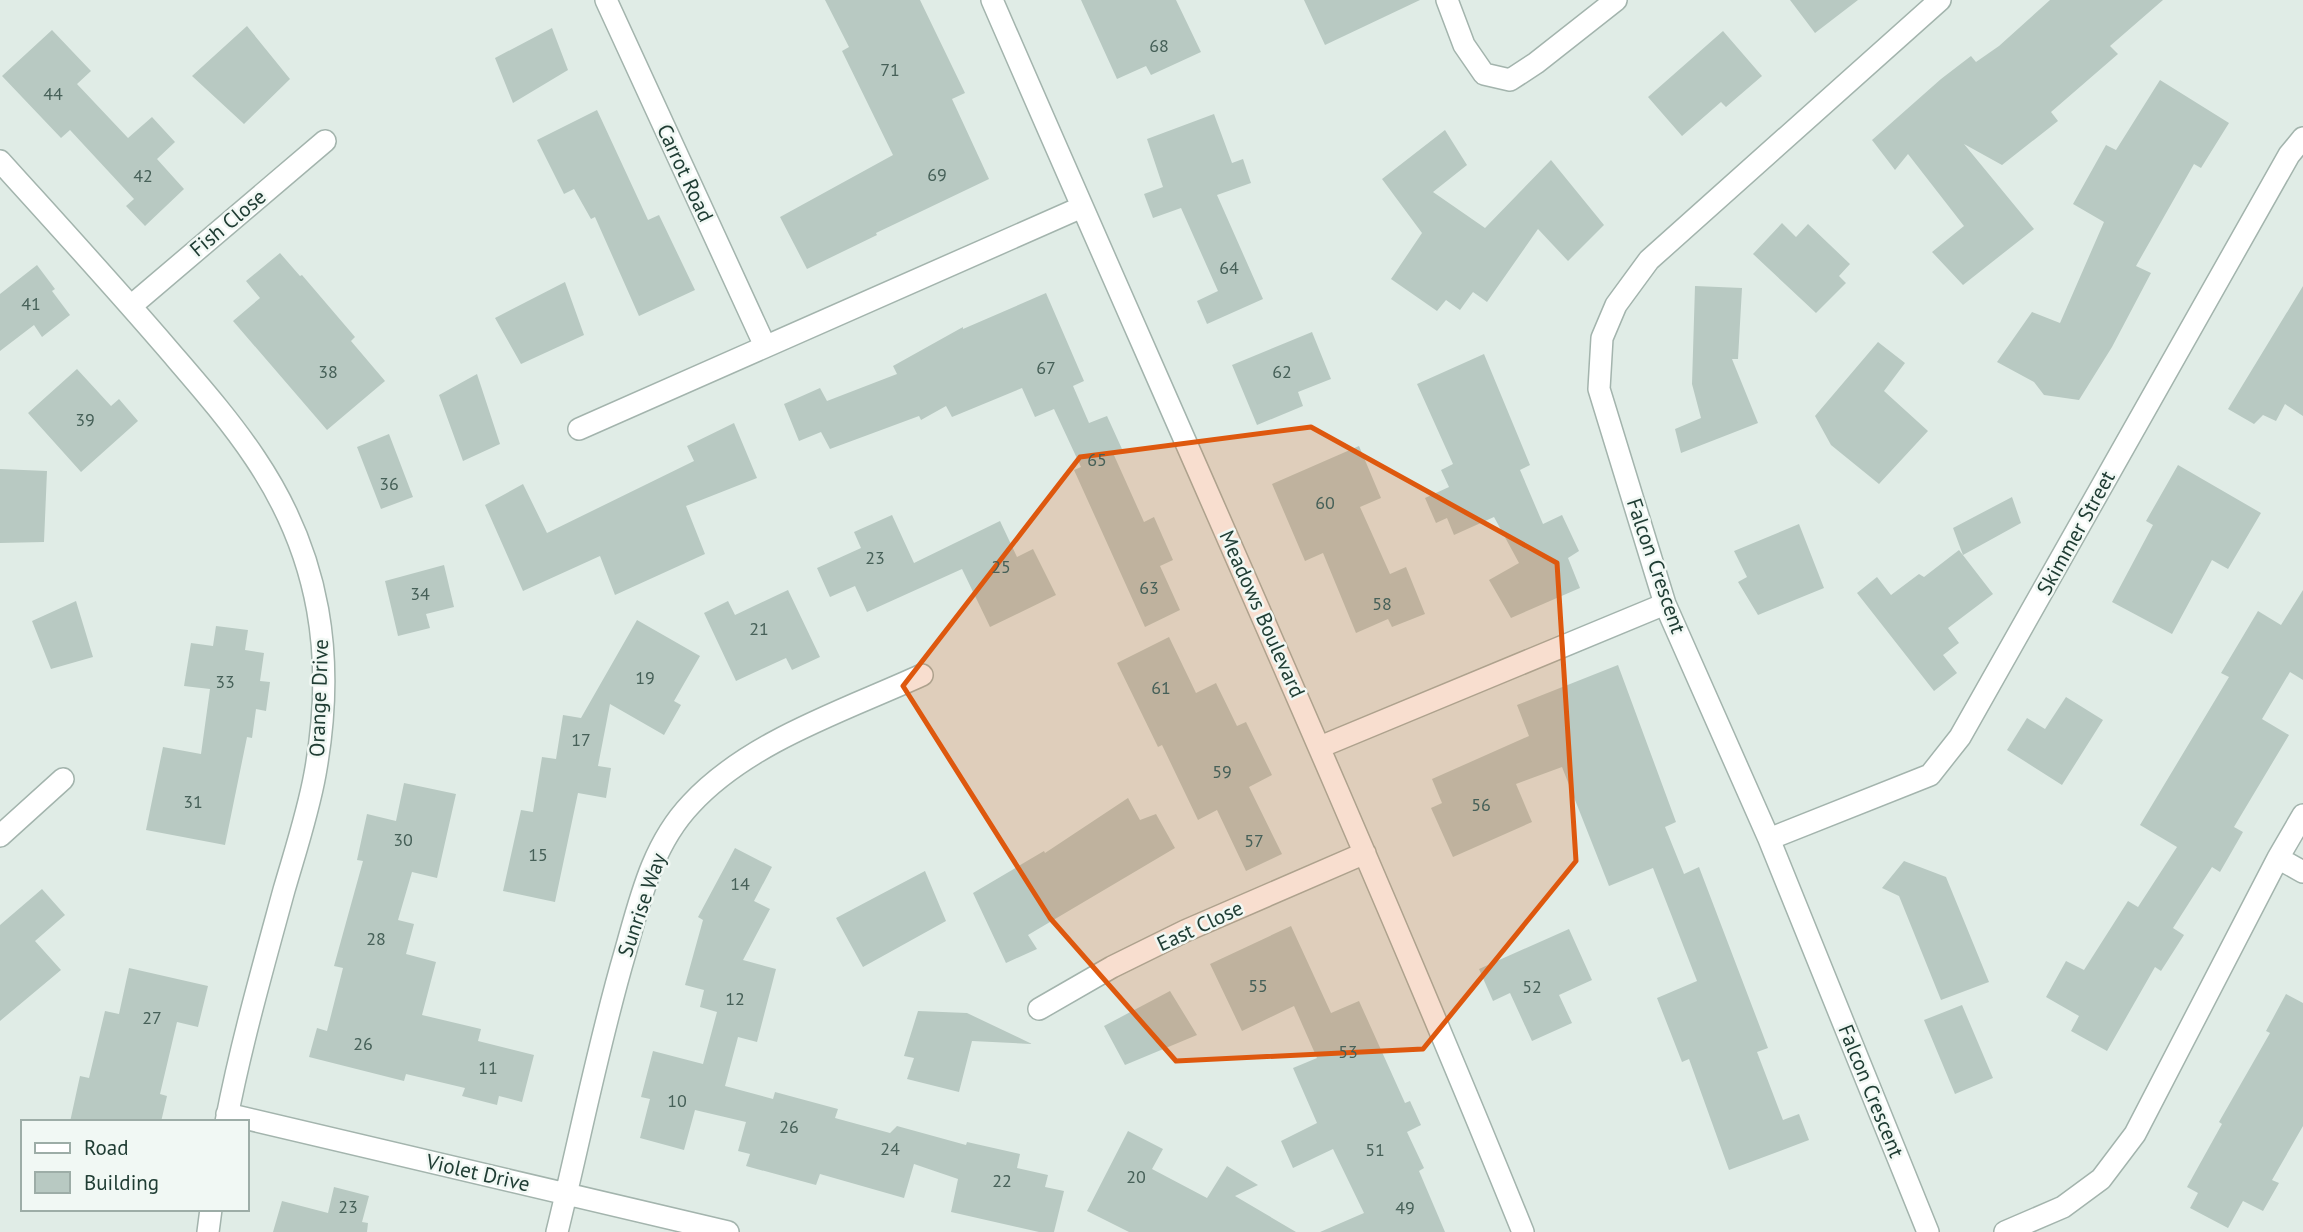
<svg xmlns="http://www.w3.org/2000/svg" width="2303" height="1232" font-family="'PT Sans',sans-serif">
	<rect width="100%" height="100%" fill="#e0ece6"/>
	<path fill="#b8c9c2" d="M825 0H920L965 93 952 99 989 179 876 233 877 235 807 269 780 217 893 155 842 51 849 47Z
		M1081 0H1176L1201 52 1151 75 1146 66 1117 79Z
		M1304 0H1420L1325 45Z
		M1790 0H1858L1815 33Z
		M2050 0H2163L2110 46 2118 54 2051 112 2058 121 2002 165 1964 144 2034 229 1963 285 1932 252 1964 226 1908 154 1895 170 1872 140 1941 79 1971 56 1976 62 1999 46Z
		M247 26 290 79 244 124 192 76Z
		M552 28 568 70 513 103 495 58Z
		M52 30 91 71 77 84 128 138 152 117 175 142 157 159 184 189 145 226 126 206 134 199 70 130 61 138 2 76Z
		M1723 31 1762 76 1726 107 1721 102 1682 136 1648 97Z
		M2160 80 2229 123 2201 168 2194 164 2136 266 2151 273 2112 347 2079 400 2044 395 2034 382 1997 362 2032 312 2060 323 2104 222 2073 204 2106 145 2116 150Z
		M597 110 648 220 659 215 695 290 639 316 595 217 591 219 574 189 564 194 537 140Z
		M1214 114 1232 163 1243 159 1251 183 1217 195 1263 299 1207 324 1197 301 1218 291 1181 208 1153 218 1144 194 1163 187 1147 139Z
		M1445 130 1467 165 1433 192 1485 228 1551 160 1604 225 1568 261 1538 229 1487 302 1473 292 1460 310 1446 300 1437 311 1391 279 1422 233 1382 179Z
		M1782 223 1796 237 1808 224 1850 264 1839 276 1846 283 1816 313 1753 254Z
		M280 253 300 276 302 275 355 337 351 341 385 381 327 430 233 321 260 298 246 281Z
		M37 265 55 289 52 291 70 315 42 337 34 325 0 351V294Z
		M565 282 584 335 521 364 495 318Z
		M1695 286 1742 288 1738 359H1732L1758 423 1681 453 1675 429 1701 418 1692 384Z
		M2303 286V416L2285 404 2276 421 2263 415 2254 424 2228 409Z
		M1046 293 1084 381 1073 386 1089 423 1107 416 1122 449 1113 453 1144 522 1154 517 1173 560 1160 566 1180 610 1145 627 1074 470 1081 467 1054 409 1035 417 1022 388 952 417 946 406 921 420 919 416 830 449 821 432 799 441 784 404 820 388 827 401 897 374 893 366 963 327V329Z
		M1312 332 1331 379 1298 392 1303 406 1257 425 1232 365Z
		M1878 342 1905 363 1884 391 1928 431 1879 484 1831 445 1815 416Z
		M1484 354 1530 465 1520 470 1543 524 1562 515 1579 551 1568 558 1580 588 1511 618 1489 580 1519 563 1494 517 1454 535 1447 518 1436 523 1425 498 1449 487 1441 470 1453 464 1417 384Z
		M77 369 111 406 119 399 138 421 81 472 28 413Z
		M477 374 500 444 463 461 439 395Z
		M734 423 757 478 686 506 705 554 615 595 600 556 523 591 485 505 523 484 547 533 694 461 687 446Z
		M389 434 413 497 381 509 357 447Z
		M1359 446 1381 498 1360 507 1390 574 1406 567 1425 614 1392 627 1388 619 1356 633 1323 553 1305 561 1272 484Z
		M2178 465 2261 513 2228 569 2212 560 2172 634 2112 602 2153 525 2146 521Z
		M0 469 47 471 44 542 0 543Z
		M2012 497 2021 523 1963 555 1953 528Z
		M892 515 914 563 1000 521 1017 557 1033 549 1056 595 990 627 962 569 867 612 855 586 830 597 817 568 861 548 854 532Z
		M1799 524 1824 588 1758 615 1738 582 1747 577 1734 551Z
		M1959 550 1993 594 1948 628 1959 643 1943 655 1957 673 1934 691 1857 593 1877 577 1891 595 1919 574 1924 577Z
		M444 565 454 607 426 614 430 628 398 636 385 581Z
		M788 590 820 657 792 670 786 658 736 681 704 613 728 601 735 615Z
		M2303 590V680L2290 672 2262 719 2289 735 2234 827 2243 832 2220 872 2212 867 2173 928 2184 935 2161 971 2155 967 2107 1051 2071 1031 2079 1016 2046 997 2066 961 2084 970 2128 901 2138 907 2177 847 2140 825 2229 677 2221 673 2258 611 2281 625Z
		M76 601 93 657 51 669 32 621Z
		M637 620 700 656 674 701 681 705 664 735 610 704 598 766 611 768 606 798 578 793 555 902 503 891 521 810 533 812 542 757 556 759 563 715 581 718Z
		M216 626 248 630 245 650 264 653 260 681 270 682 266 711 256 709 252 738 247 737 225 845 146 830 163 747 201 754 210 689 184 686 191 643 213 646Z
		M1169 637 1196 693 1216 683 1237 726 1246 722 1272 775 1249 787 1282 854 1246 871 1217 810 1198 820 1162 745 1158 747 1117 663Z
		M1618 665 1676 822 1665 827 1684 874 1699 867 1768 1048 1757 1052 1783 1120 1799 1114 1809 1140 1729 1170 1689 1059 1682 1062 1657 998 1697 981 1653 868 1609 886 1562 767 1516 784 1532 822 1453 857 1431 808 1442 803 1432 779 1529 736 1517 705Z
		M2066 697 2103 720 2062 785 2007 750 2027 718 2045 729Z
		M404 783 456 794 437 878 412 872 398 920 414 924 406 954 436 962 422 1015 481 1029 478 1041 534 1055 522 1102 499 1096 497 1105 462 1096 465 1088 406 1074 404 1081 309 1057 317 1028 327 1031 343 968 334 966 363 861 357 860 367 814 396 821Z
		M1128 798 1140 820 1156 814 1175 848 1028 935 1037 949 1006 963 973 893 1044 851 1045 853Z
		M735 848 772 867 754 901 770 909 743 960 776 969 757 1042 738 1037 725 1086 773 1099 775 1092 838 1109 835 1118 890 1133 897 1126 966 1145 967 1142 1020 1154 1017 1168 1048 1175 1045 1187 1064 1191 1054 1232H1039L951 1212 958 1179 914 1164 904 1198 820 1174 816 1185 746 1166 750 1154 738 1151 746 1122 695 1110 684 1150 640 1138 650 1099 641 1097 653 1051 703 1064 717 1012 700 1007 704 990 685 985 703 920 698 917Z
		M1904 861 1946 877 1989 982 1941 1000 1899 896 1882 888Z
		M925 871 946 921 863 967 836 918Z
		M42 889 65 915 35 941 61 970 0 1021V925Z
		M1291 926 1331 1013 1359 1001 1405 1103 1410 1101 1421 1125 1407 1132 1424 1168 1419 1171 1445 1232H1320L1364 1213 1333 1149 1293 1168 1281 1141 1317 1123 1293 1068 1317 1058 1294 1006 1242 1031 1210 964Z
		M1569 929 1592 980 1559 995 1572 1023 1532 1041 1510 993 1493 1001 1479 969Z
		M129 968 208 986 198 1027 177 1022 160 1094 167 1096 161 1122H70L80 1076 89 1078 105 1011 119 1014Z
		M1170 991 1197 1035 1125 1065 1104 1026Z
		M2286 994 2303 1003V1126L2272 1180 2279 1183 2263 1211 2243 1201 2228 1228 2190 1208 2198 1193 2187 1187 2222 1124 2219 1122 2270 1033 2266 1031Z
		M1962 1005 1993 1078 1955 1094 1924 1020Z
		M918 1011 967 1013 1032 1044 972 1041 959 1092 907 1079 914 1058 904 1056Z
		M1128 1131 1163 1149 1152 1169 1207 1198 1227 1166 1258 1185 1235 1196 1296 1232H1129L1087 1211Z
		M334 1187 369 1196 362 1222 368 1223 367 1232H273L282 1201 328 1213Z"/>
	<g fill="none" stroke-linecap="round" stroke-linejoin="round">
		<g stroke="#a3b4ad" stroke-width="24">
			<path id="minor" d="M606 0 765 346
				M992 0C1170 410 1355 818 1523 1232
				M1447 0 1464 45 1484 74 1510 80 1536 63 1616 0
				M0 161C56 223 112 284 167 348 197 383 229 419 255 458 321 556 336 659 315 774 308 813 295 852 284 890 263 967 241 1044 226 1122
				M131 306 325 141
				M579 429 1082 207
				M1320 747 1665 604
				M0 836 63 779
				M1769 839 1930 775 1960 737 2289 155 2303 138
				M2278 858 2303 872
				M1039 1009 1112 967 1185 931 1365 853
				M227 1114 728 1232
				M208 1232 211 1209
				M557 1232C580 1139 598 1045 625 953 640 900 652 845 691 804 749 741 846 710 922 675
				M1928 1232 1769 839 1665 604 1599 389 1602 338 1616 305 1649 260 1940 0
				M2005 1232 2063 1207 2101 1179 2135 1134 2278 858 2303 815"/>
		</g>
		<use href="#minor" stroke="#fff" stroke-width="21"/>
	</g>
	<path fill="#de580e" fill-opacity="0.2" stroke="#de580e" stroke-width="5" stroke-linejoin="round" d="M1311 427 1557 563 1576 861 1423 1049 1176 1061 1050 918 903 686 1080 457Z"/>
	<g text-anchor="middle" stroke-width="5" stroke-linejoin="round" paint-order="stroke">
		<g font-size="18" fill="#466058">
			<text x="1159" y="52">68</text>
			<text x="890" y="76">71</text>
			<text x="53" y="100">44</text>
			<text x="937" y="181">69</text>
			<text x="143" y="182">42</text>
			<text x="1229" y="274">64</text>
			<text x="31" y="310">41</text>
			<text x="1046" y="374">67</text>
			<text x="328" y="378">38</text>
			<text x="1282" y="378">62</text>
			<text x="85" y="426">39</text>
			<text x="1097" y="466">65</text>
			<text x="389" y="490">36</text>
			<text x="1325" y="509">60</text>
			<text x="875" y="564">23</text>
			<text x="1001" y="573">25</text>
			<text x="1149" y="594">63</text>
			<text x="420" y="600">34</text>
			<text x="1382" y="610">58</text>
			<text x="759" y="635">21</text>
			<text x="645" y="684">19</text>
			<text x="225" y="688">33</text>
			<text x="1161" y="694">61</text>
			<text x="581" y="746">17</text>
			<text x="1222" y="778">59</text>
			<text x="193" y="808">31</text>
			<text x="1481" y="811">56</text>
			<text x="403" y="846">30</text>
			<text x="1254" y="847">57</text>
			<text x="538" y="861">15</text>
			<text x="740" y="890">14</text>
			<text x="376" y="945">28</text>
			<text x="1258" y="992">55</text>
			<text x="1532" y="993">52</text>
			<text x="735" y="1005">12</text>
			<text x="152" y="1024">27</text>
			<text x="363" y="1050">26</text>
			<text x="1348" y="1058">53</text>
			<text x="488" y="1074">11</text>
			<text x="677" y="1107">10</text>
			<text x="789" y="1133">26</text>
			<text x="890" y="1155">24</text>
			<text x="1375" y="1156">51</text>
			<text x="1136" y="1183">20</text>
			<text x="1002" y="1187">22</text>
			<text x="348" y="1213">23</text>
			<text x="1405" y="1214">49</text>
		</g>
		<g font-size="21" fill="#203d34" stroke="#f1f8f4">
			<text transform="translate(685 173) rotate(65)" y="7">Carrot Road</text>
			<text transform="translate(228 223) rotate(-40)" y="7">Fish Close</text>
			<text transform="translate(2076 533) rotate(-61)" y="7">Skimmer Street</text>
			<text transform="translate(1656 566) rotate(71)" y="7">Falcon Crescent</text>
			<text transform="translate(1262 614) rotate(66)" y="7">Meadows Boulevard</text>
			<text transform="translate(319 698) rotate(-88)" y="7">Orange Drive</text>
			<text transform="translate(642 905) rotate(-71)" y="7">Sunrise Way</text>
			<text transform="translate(1200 926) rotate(-25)" y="7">East Close</text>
			<text transform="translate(1871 1091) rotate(68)" y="7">Falcon Crescent</text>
			<text transform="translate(478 1173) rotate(13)" y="7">Violet Drive</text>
		</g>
	</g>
	<rect x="21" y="1120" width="228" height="91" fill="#f1f8f4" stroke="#9dada7" stroke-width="2"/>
	<rect x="35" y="1143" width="35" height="10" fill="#ffffff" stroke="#9dada7" stroke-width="2"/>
	<text x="84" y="1155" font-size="21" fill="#203d34">Road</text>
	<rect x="35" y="1172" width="35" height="21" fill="#b8c9c2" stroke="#9dada7" stroke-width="2"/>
	<text x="84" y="1190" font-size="21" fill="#203d34">Building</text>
</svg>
